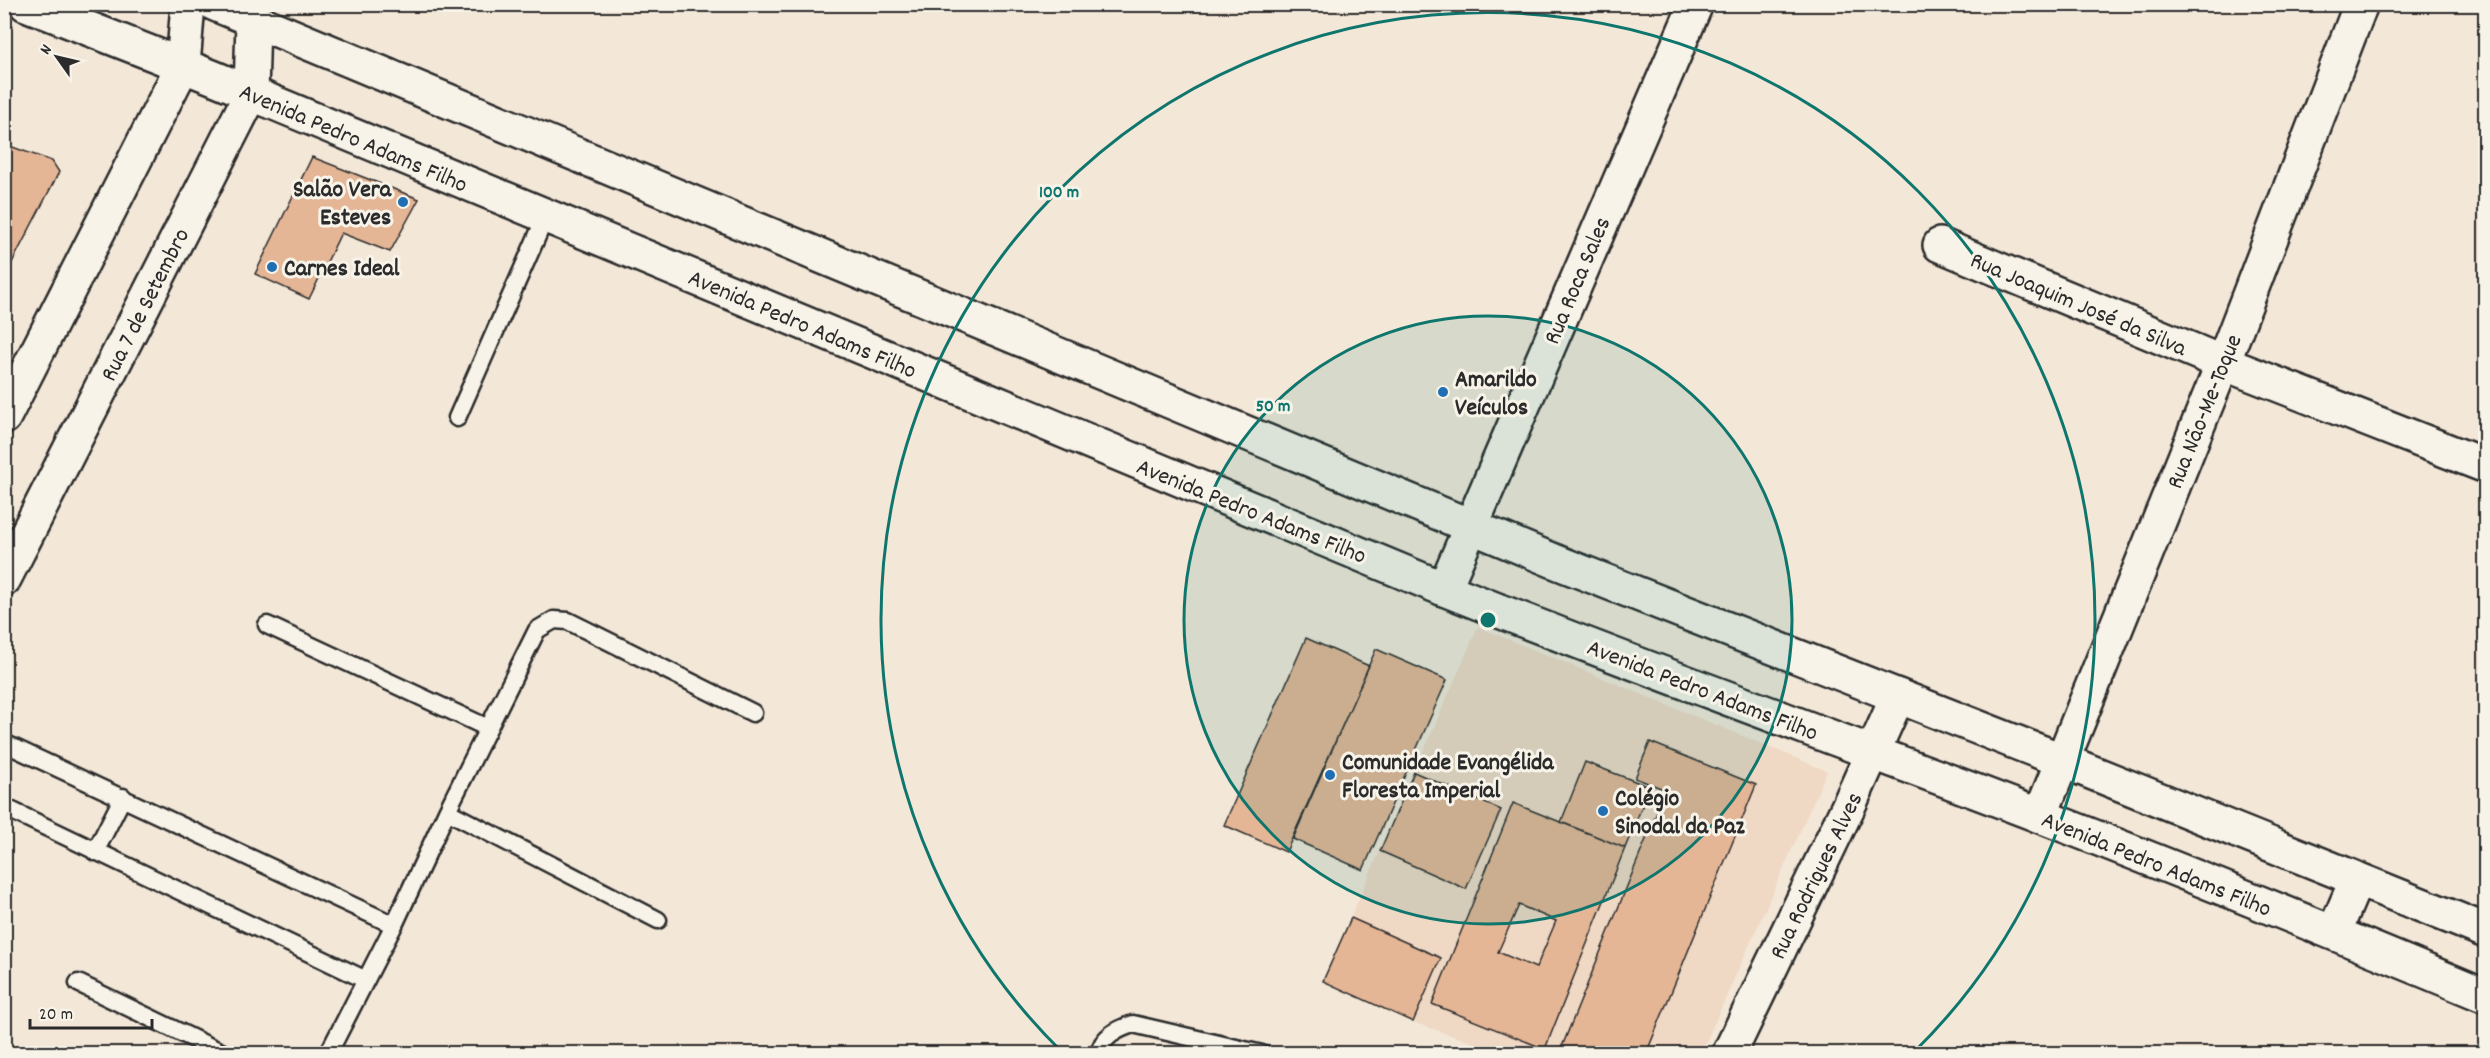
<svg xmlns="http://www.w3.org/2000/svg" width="2490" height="1058" font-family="Dekko,sans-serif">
	<rect width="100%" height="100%" fill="#f3e7d8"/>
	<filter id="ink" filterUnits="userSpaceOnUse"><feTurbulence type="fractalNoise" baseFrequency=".0167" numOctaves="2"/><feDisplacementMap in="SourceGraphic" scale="12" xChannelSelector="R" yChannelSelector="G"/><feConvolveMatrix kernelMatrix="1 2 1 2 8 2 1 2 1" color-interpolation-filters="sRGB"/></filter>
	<g filter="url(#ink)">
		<path fill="#efd8c4" d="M1478 627 1827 771 1701 1053H1503L1413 1022 1323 981Z"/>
		<path fill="#e5b696" stroke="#2b2b2b" stroke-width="1.5" fill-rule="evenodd" d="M4 144 52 161 59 172 4 278Z
			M312 157 419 199 390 252 341 233 309 299 255 274Z
			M1306 638 1369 666 1286 852 1224 825Z
			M1376 649 1447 680 1363 870 1293 839Z
			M1650 742 1756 785 1646 1054H1559L1666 790 1635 778Z
			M1585 762 1650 787 1625 848 1561 822Z
			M1414 772 1501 810 1466 889 1380 851Z
			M1513 803 1625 848 1545 1049 1432 1004ZM1519 905 1556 921 1536 968 1498 952Z
			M1351 918 1441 958 1413 1022 1323 981Z"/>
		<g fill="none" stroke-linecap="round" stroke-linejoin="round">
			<g stroke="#2b2b2b" stroke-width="21">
				<path id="service" d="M457 418 546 216
					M267 625 488 728
					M4 743 394 925
					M4 807 366 980
					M447 811 658 920
					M95 852 123 797
					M78 983 225 1054
					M328 1054 394 925 447 811 537 630 554 620 568 621 753 713
					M1099 1054C1102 1036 1118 1029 1133 1024L1262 1054"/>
			</g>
			<g stroke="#2b2b2b" stroke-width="38">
				<path id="minor" d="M1940 245 2223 363 2486 466
					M1444 589 1696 4
					M2040 816 2223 363 2361 4"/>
			</g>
			<g stroke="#2b2b2b" stroke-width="38">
				<path id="tertiary" d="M1729 1054 1849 805 1898 696"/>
			</g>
			<g stroke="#2b2b2b" stroke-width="38">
				<path id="secondary" d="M26 4 212 77 1444 589C1641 668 1840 739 2038 815 2188 873 2337 934 2486 996
					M215 4 1559 563 2061 760 2486 931
					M4 417 183 65 188 4
					M4 579 251 94 253 20 250 4
					M2334 933 2357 879"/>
			</g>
			<use href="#service" stroke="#f7f3e8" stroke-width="16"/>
			<use href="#minor" stroke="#f7f3e8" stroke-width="33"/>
			<use href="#tertiary" stroke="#f7f3e8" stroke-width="33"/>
			<use href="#secondary" stroke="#f7f3e8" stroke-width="33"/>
		</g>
	</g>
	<circle cx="1488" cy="620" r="304" fill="#0f766e" fill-opacity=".12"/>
	<g fill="none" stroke="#0f766e" stroke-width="3">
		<circle cx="1488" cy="620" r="304"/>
		<path d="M1063 1053A607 607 0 1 1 1913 1053"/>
	</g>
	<g fill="#1f6fb2" stroke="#f7f3e8" stroke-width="2">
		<circle cx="403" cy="202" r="6"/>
		<circle cx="272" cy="267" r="6"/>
		<circle cx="1443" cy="392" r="6"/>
		<circle cx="1330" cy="775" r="6"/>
		<circle cx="1603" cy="811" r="6"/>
	</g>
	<g text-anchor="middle" stroke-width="6" stroke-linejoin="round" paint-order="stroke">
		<g font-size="24" fill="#2b2b2b" stroke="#f7f3e8">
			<text transform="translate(354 137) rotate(23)" y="8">Avenida Pedro Adams Filho</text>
			<text transform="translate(1576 280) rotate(-67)" y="8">Rua Roca Sales</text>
			<text transform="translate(2079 303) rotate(23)" y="8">Rua Joaquim José da Silva</text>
			<text transform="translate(144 304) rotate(-63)" y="8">Rua 7 de Setembro</text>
			<text transform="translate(803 323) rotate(23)" y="8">Avenida Pedro Adams Filho</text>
			<text transform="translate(2203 411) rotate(-68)" y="8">Rua Não-Me-Toque</text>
			<text transform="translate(1252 510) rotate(22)" y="8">Avenida Pedro Adams Filho</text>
			<text transform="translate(1703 689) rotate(21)" y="8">Avenida Pedro Adams Filho</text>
			<text transform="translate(2157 863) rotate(22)" y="8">Avenida Pedro Adams Filho</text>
			<text transform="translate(1815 875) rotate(-64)" y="8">Rua Rodrigues Alves</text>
		</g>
		<g font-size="24" font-weight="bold" fill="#2b2b2b" stroke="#f7f3e8" text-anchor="start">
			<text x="391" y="196" text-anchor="end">Salão Vera<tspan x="391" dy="28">Esteves</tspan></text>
			<text x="284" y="275">Carnes Ideal</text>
			<text x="1455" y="386">Amarildo<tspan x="1455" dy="28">Veículos</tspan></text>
			<text x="1342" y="769">Comunidade Evangélida<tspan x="1342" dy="28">Floresta Imperial</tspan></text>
			<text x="1615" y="805">Colégio<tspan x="1615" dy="28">Sinodal da Paz</tspan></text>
		</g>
	</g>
	<circle cx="1488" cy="620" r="9" fill="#0f766e" stroke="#f7f3e8" stroke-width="3"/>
	<g font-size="18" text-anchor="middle" font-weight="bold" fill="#0f766e" stroke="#f7f3e8" stroke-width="6" stroke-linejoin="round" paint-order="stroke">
		<text x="1059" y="197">100 m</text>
		<text x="1273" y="411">50 m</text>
	</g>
	<rect width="2490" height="1058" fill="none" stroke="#f7f3e8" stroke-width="24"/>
	<rect x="12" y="12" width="2466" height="1034" fill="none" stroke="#2b2b2b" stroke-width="2" filter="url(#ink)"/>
	<g transform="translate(57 57) rotate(304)" stroke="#f7f3e8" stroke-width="4.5" paint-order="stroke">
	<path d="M0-4.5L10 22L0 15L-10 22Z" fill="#2b2b2b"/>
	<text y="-9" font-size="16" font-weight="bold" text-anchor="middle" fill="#2b2b2b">N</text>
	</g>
	<path d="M30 1019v9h122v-9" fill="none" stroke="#2b2b2b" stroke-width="3"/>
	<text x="39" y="1019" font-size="18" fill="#2b2b2b" stroke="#f7f3e8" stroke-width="4.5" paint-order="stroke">20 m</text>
</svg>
